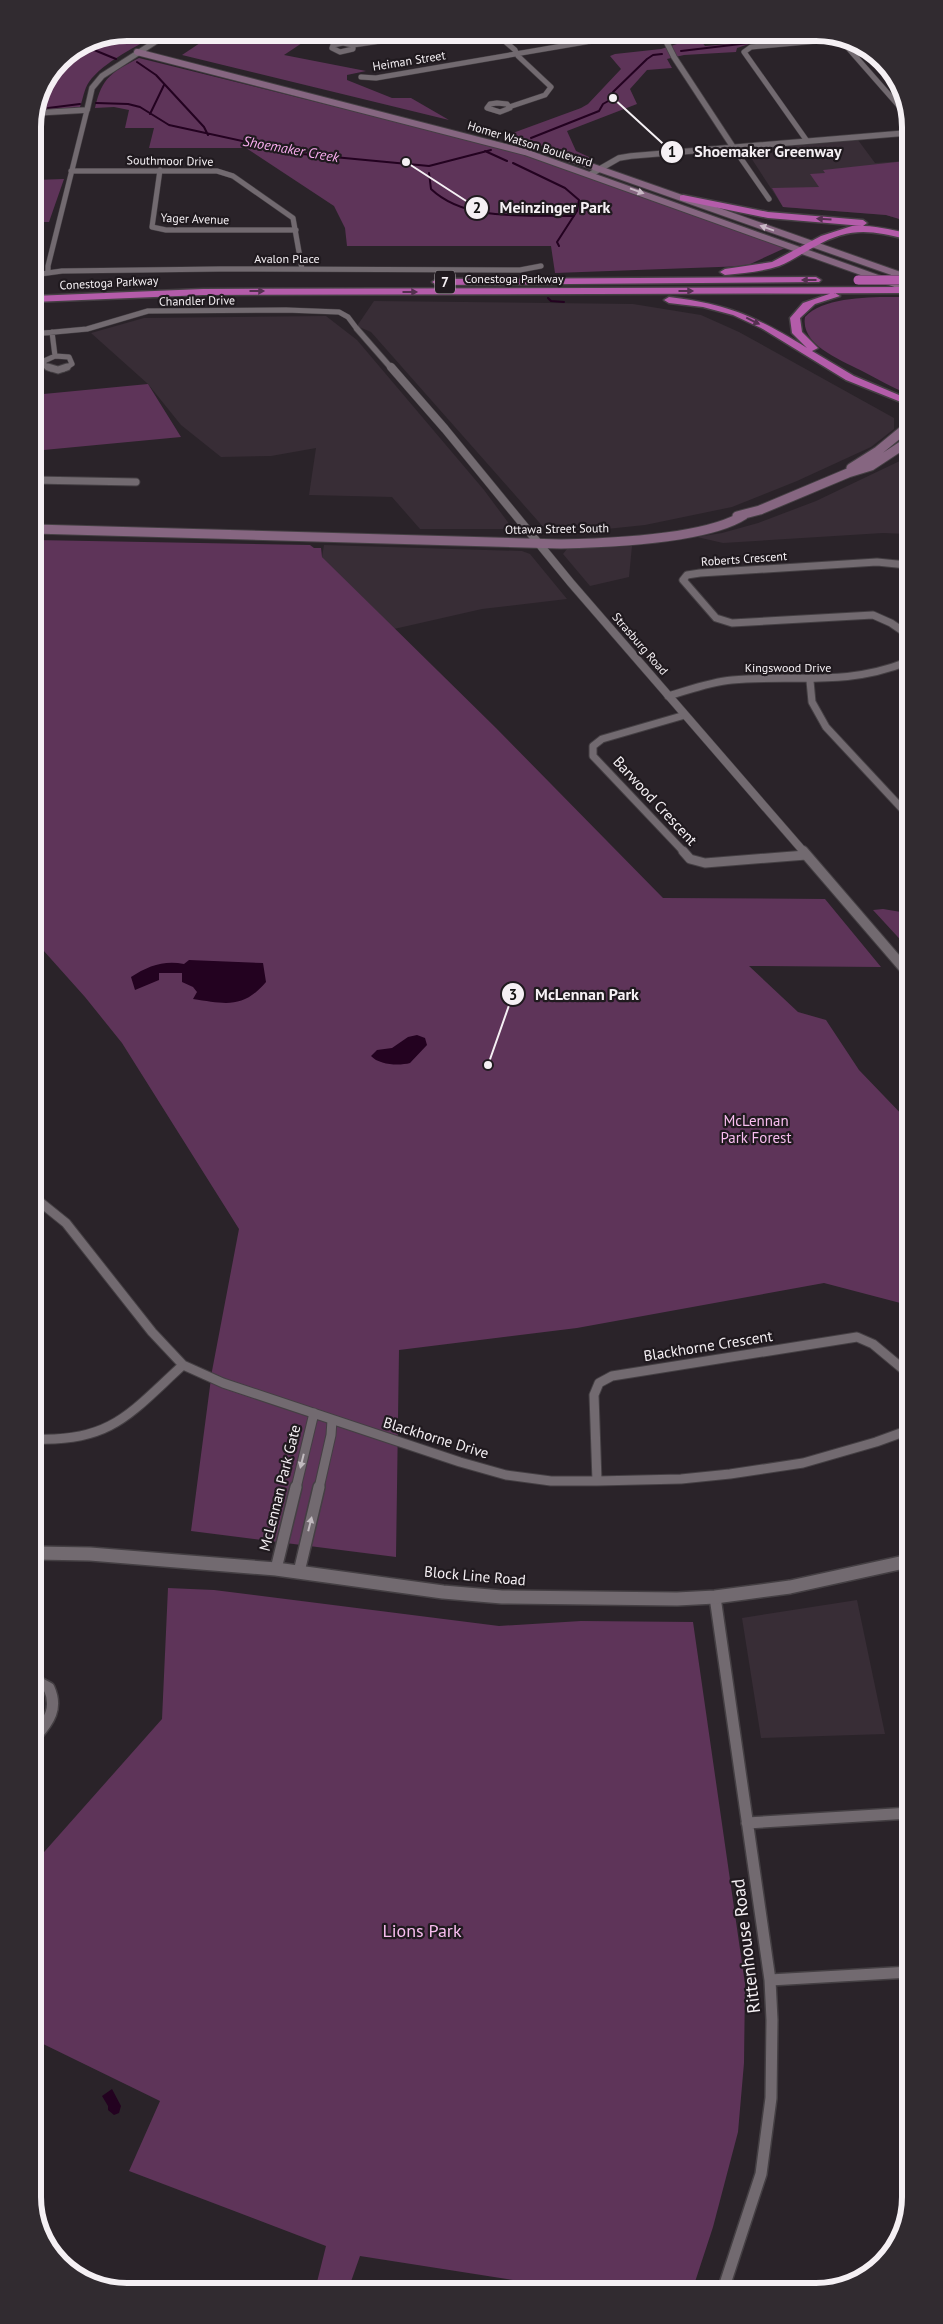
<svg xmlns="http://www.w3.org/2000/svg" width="943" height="2324" font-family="'PT Sans',sans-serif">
	<rect width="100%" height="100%" fill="#2a2329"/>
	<path fill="#382d36" d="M858 140 875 163 906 161V221L886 215 783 207 746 150Z
		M374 301 633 304 701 315 739 332 894 418V429L871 447 797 481 732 507 645 525 597 530 545 529 371 332 357 326Z
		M326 316 357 340 484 490 510 525 503 529H420L392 497 309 495 316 448 271 456 221 457 181 425 148 384 91 333 144 318Z
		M906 458 907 534 883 533 723 543 697 537 722 533 758 523 816 501Z
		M324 545 522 551 530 554 567 599 482 609 394 629 322 557Z
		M632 546 629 577 590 586 563 554 567 549Z
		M857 1600 885 1734 761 1738 742 1618Z"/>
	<path fill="#5e3459" d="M127 33H160C139 45 103 62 89 82 84 89 83 99 80 107L38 111 60 60 91 40Z
		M215 33H324L314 35 284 55 366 71 347 75V80L392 98H411L449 120 182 55Z
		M763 33H822L832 37 749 44 737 48 736 52 684 55 667 59 672 68 647 70 630 89 637 104 567 131 576 151 589 157 591 161 507 135 581 108 588 104 621 69 610 56 615 54 661 49 677 44 701 41 705 46 729 44 727 39 765 35Z
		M139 58 517 152 785 248 746 266 555 273 551 246H347L345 228 334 206 246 148H149L154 128H125L129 110 114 107 95 108C102 77 112 72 139 58Z
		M906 161V221L886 215 783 207 772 188 819 187 810 174 825 173 823 170Z
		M64 179 49 222H33V180Z
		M906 297V393C891 387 878 379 864 372 844 361 800 346 805 317 825 295 878 297 906 297Z
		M148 384 181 437 33 451V395Z
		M34 540 310 545 314 548H321L322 557 496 728 663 898 825 899 881 967 749 966 798 1012 826 1020 859 1070 908 1121V1305L824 1283 577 1328 399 1350 396 1557 191 1531 212 1371 239 1229 122 1043 85 997 43 950H35Z
		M883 909 907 913 908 948 873 910Z
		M168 1588 214 1590 499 1626 581 1621 693 1622 745 1984 744 2063 738 2132 713 2227 693 2288H564L360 2256 348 2290H315L326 2246 129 2171 160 2101 37 2041V1860L162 1719Z"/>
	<path fill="#230220" d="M189 960 263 963 266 982C243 1009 226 1004 193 999L197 992 193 987 182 982V973H159V980L135 990 131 977C148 966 164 960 184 964Z
		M417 1035 425 1038 427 1045 410 1063C399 1066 379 1065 371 1056L377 1050 392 1048 408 1037Z
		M112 2089 121 2106 119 2113 114 2115 108 2110V2106L102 2096Z"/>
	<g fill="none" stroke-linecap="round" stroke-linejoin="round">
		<path stroke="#230220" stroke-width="2" d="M82 45 116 59
			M681 51 826 34
			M137 62 156 75 204 127 208 135
			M96 103 128 104 140 107 169 125 302 154 429 166 491 150
			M48 108 80 104
			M150 114 164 85
			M531 138 599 111 603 104 610 100 613 92 647 59 653 55 662 54
			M485 151 507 161
			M513 163 565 188 579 200 577 211 557 242 559 246
			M429 173 431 189C467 223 528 214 574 216
			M548 298 551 301 564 302"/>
		<g stroke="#443f43" stroke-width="6">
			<path id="minor-far3" d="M495 33 515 50 518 56 551 87 545 95 509 107
				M841 40 906 114
				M343 43 353 45V49L340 52 332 48 333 45Z
				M353 45 436 33
				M361 77 376 78 638 33
				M497 103 507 104 510 108 500 112 487 108 490 104Z
				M807 141 744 52 751 47 840 39
				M733 147 769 199
				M160 170 152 227 166 230H296
				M71 171H217L233 176 293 218 302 269
				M48 273V266L87 110
				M33 275 62 271 220 269 520 270 541 266
				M52 332 55 356
				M33 334 87 329 148 311 286 310 339 312 348 317 357 329
				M51 369 44 365V361L55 356 69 357 72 364 64 369"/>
		</g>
		<g stroke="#443f43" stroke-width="9">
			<path id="minor-far2" d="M48 367 58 370 67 367
				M33 480 136 482
				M907 565 877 562 700 573 687 575 683 580 716 618 732 623 873 615 891 623 907 634
				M810 681 812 702 826 727 907 814
				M668 696C689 690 710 682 732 680 796 674 843 687 907 662
				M684 852 593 756V746L602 739 685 715"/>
		</g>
		<g stroke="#443f43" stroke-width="11">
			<path id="minor-far1" d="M683 851 690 859 705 863 806 855
				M35 1198 66 1223 152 1332 183 1365 223 1383 460 1462 506 1475 551 1481H597L681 1479 730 1474 803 1463 876 1442 909 1430
				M36 1439C112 1442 131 1412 183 1365
				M597 1481 594 1395 599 1383 612 1376 857 1337 873 1344 909 1374
				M296 1488 314 1413
				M319 1488 331 1435 332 1420"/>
		</g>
		<g stroke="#443f43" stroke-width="14">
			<path id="minor" d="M276 1569 296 1487
				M299 1572 319 1487
				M715 1597 770 1980 772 2020 771 2098 761 2174 724 2287
				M36 1681 49 1688C58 1708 49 1721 36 1736
				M747 1823 910 1813
				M770 1980 910 1972"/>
		</g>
		<g stroke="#443f43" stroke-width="7">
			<path id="tertiary-far3" d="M662 33 674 57 733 147
				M36 113 87 110 92 88 102 76 169 33
				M591 174 619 158 631 156 906 133
				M357 329 392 369"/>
		</g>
		<g stroke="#443f43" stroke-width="9">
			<path id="tertiary-far2" d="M391 367 445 429 571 583 804 852"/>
		</g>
		<g stroke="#443f43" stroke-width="12">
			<path id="tertiary-far1" d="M803 851 908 973"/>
		</g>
		<g stroke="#443f43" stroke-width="16">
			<path id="tertiary" d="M36 1553 90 1554 276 1569 443 1592 502 1597 677 1599 715 1597 790 1587 909 1561"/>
		</g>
		<g stroke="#443f43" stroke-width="8">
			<path id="secondary-far1" d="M137 52 525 152 906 288
				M551 152 906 277"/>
		</g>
		<g stroke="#443f43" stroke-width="11">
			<path id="secondary" d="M851 468 878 451 906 428
				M737 516 760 510 848 473 871 466 906 443
				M34 529 561 544C606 543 707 539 744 515"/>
		</g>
		<g stroke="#443f43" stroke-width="3">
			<path id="motorway" d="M683 195 768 212 863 220 867 223 863 226 768 218 680 200V196Z
				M852 226C870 225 888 229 906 233V239C871 230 849 227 816 246 804 252 792 261 779 266 761 272 743 273 725 275L720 272 725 269 772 262 821 236Z
				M816 277 821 280 819 282 437 285 432 282 437 279Z
				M906 287V293L203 295 33 302V296L203 289Z
				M829 294 835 293 840 296 815 304 800 318 802 332 818 348 812 351 854 376 906 398V404L846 380 761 328 733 315 703 307 669 303 664 300 669 297C729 304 756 317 807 348L792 333 790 318 803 303Z"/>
		</g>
		<use href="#minor-far3" stroke="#726a70" stroke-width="5"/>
		<use href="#minor-far2" stroke="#726a70" stroke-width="7"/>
		<use href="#minor-far1" stroke="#726a70" stroke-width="9"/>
		<use href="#minor" stroke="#726a70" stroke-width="11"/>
		<use href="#tertiary-far3" stroke="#726a70" stroke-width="5.5"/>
		<use href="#tertiary-far2" stroke="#726a70" stroke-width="8"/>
		<use href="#tertiary-far1" stroke="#726a70" stroke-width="10"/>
		<use href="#tertiary" stroke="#726a70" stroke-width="13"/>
		<use href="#secondary-far1" stroke="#866681" stroke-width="6"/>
		<use href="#secondary" stroke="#866681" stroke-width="9"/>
		<use href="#motorway" fill="#b45caa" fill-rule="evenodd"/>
		<g stroke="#443f43" stroke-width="10" stroke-linecap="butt">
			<path id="motorway-bridge" d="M858 280H906"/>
		</g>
		<use href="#motorway-bridge" stroke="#b45caa" stroke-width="9"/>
	</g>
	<defs><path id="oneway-solid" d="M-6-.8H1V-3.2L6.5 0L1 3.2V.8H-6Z" transform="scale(1.25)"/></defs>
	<g fill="#c9b9c6">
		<use href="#oneway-solid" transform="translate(637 191) rotate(20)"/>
		<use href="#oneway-solid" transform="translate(767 228) rotate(-160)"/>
	</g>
	<g fill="#543150">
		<use href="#oneway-solid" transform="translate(824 219) rotate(-176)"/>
		<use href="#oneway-solid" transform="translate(809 280) rotate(180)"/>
		<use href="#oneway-solid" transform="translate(257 291)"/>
		<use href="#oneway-solid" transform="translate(686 291)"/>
		<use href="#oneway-solid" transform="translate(410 292)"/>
		<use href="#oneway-solid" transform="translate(753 321) rotate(26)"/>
	</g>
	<g fill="#c1babf">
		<use href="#oneway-solid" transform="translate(302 1461) rotate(104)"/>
		<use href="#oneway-solid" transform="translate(310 1524) rotate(-76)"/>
	</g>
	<g text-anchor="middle" stroke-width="4.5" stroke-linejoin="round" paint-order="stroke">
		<g font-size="12" fill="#f5f0f4" stroke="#201a1f">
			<text transform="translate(409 61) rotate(-9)" y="4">Heiman Street</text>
			<text transform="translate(530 144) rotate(17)" y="4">Homer Watson Boulevard</text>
			<text transform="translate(170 161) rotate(1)" y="4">Southmoor Drive</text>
			<text transform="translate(195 219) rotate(2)" y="4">Yager Avenue</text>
			<text x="287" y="263">Avalon Place</text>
			<text x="514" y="283">Conestoga Parkway</text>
			<text transform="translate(109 283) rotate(-3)" y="4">Conestoga Parkway</text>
			<text transform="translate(197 301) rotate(-1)" y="4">Chandler Drive</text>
			<text transform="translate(557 529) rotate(-1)" y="4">Ottawa Street South</text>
			<text transform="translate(744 559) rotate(-4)" y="4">Roberts Crescent</text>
			<text transform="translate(640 644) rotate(49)" y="4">Strasburg Road</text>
			<text x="788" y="672">Kingswood Drive</text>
		</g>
		<g font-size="14" font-style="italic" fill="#faadf0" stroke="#201a1f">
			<text transform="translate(291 149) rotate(10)" y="5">Shoemaker Creek</text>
		</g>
		<rect fill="#201a1f" stroke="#b5b0b4" stroke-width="1" x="435" y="270.5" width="20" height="23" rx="4"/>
		<g font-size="14" font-weight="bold" fill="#f5f0f4">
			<text x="445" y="287">7</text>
		</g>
		<g font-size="15" fill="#f5f0f4" stroke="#201a1f">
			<text transform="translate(655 801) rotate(47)" y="5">Barwood Crescent</text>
			<text transform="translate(708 1346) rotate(-9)" y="5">Blackhorne Crescent</text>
			<text transform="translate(436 1438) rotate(17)" y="5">Blackhorne Drive</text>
			<text transform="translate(280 1488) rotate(-76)" y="5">McLennan Park Gate</text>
			<text transform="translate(475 1576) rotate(5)" y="5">Block Line Road</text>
		</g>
		<g font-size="15" fill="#f9bef0" stroke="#201a1f">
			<text x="756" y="1126">McLennan<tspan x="756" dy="17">Park Forest</tspan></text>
		</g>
		<g font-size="18" fill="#f9bef0" stroke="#201a1f">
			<text x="422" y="1937">Lions Park</text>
		</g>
		<g font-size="18" fill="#f5f0f4" stroke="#201a1f">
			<text transform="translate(746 1946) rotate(-97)" y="6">Rittenhouse Road</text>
		</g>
	</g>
	<path d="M0 0H943V2324H0ZM127 41H816A86 86 0 0 1 902 127V2197A86 86 0 0 1 816 2283H127A86 86 0 0 1 41 2197V127A86 86 0 0 1 127 41Z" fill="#312b30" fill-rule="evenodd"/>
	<path fill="none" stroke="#f5f0f4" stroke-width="6" d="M127 41H816A86 86 0 0 1 902 127V2197A86 86 0 0 1 816 2283H127A86 86 0 0 1 41 2197V127A86 86 0 0 1 127 41Z"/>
	<path fill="none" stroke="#f5f0f4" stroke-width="2" d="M613 98L672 152M406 162L477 208M488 1065L513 994"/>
	<g fill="#f5f0f4" stroke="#201a1f" stroke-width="2">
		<circle cx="613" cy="98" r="5"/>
		<circle cx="406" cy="162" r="5"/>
		<circle cx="488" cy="1065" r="5"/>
		<circle cx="672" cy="152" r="12"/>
		<circle cx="477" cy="208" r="12"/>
		<circle cx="513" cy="994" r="12"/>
	</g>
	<g font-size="15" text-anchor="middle" font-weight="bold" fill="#111">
		<text x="672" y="157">1</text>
		<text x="477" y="213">2</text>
		<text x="513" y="1000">3</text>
	</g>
	<g font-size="16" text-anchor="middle" font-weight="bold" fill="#f5f0f4" stroke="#201a1f" stroke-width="4.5" stroke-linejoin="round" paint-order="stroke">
		<text x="768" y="157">Shoemaker Greenway</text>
		<text x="555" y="213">Meinzinger Park</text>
		<text x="587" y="1000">McLennan Park</text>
	</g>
</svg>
